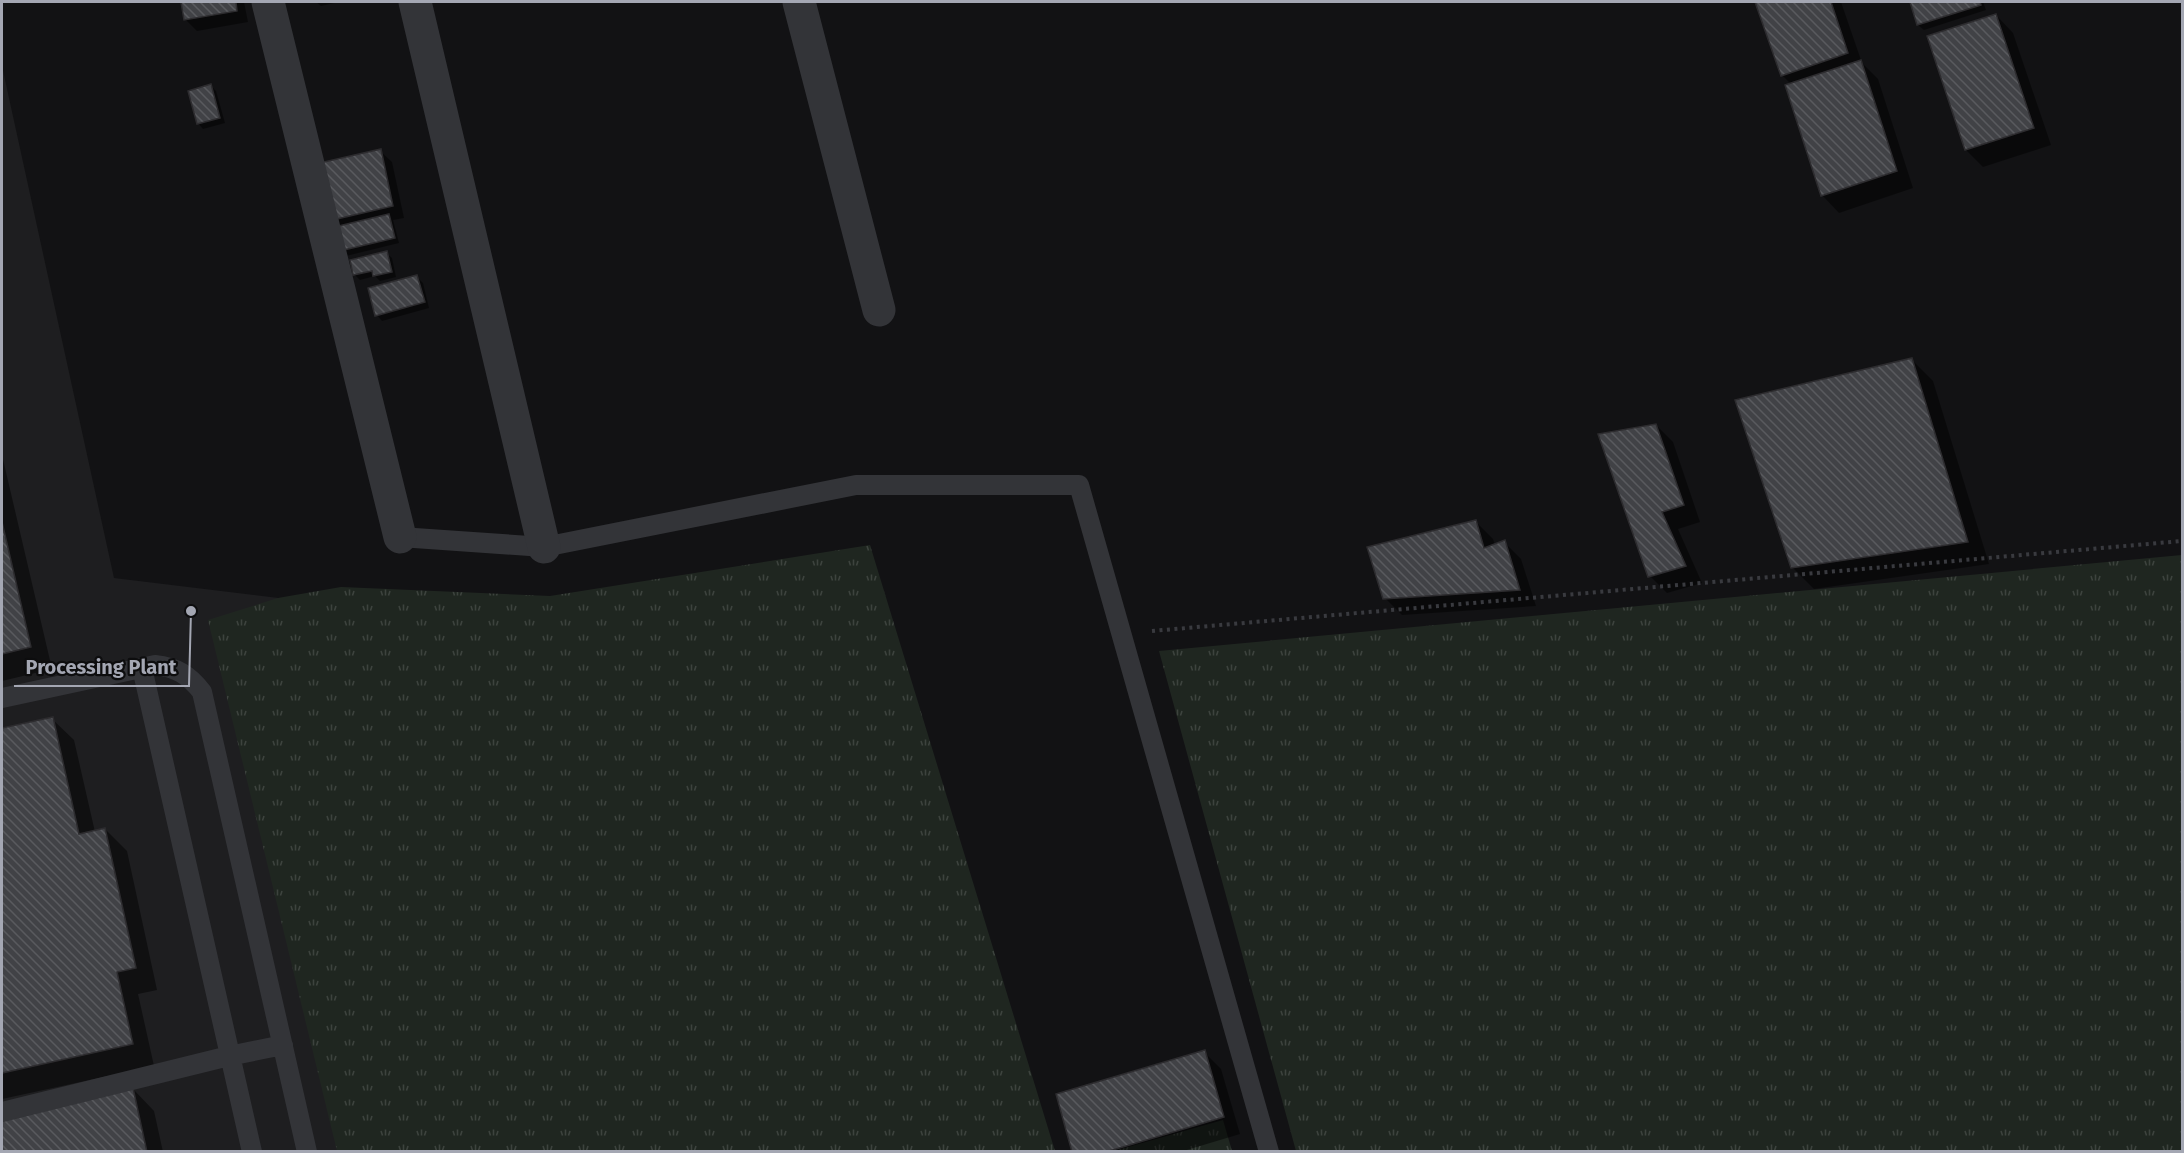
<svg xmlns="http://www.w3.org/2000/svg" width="2184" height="1153" font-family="'Fira Sans',sans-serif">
	<defs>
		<pattern id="grass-tufts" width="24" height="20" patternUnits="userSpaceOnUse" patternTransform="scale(1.5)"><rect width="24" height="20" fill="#1f2620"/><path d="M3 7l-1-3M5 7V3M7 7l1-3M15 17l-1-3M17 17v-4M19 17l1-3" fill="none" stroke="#3d433e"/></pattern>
		<pattern id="building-back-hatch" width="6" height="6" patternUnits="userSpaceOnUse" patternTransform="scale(1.5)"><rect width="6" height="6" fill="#414246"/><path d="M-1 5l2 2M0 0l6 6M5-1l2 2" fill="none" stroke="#595a5e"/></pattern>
	</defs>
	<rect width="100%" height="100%" fill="#121214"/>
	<path fill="#1e1e20" d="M2 66 114 578 483 623 610 1151H2Z"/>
	<path fill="url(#grass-tufts)" d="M870 545 1055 1151H337L208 620 278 598 341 587 550 596Z
		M2182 555V1151H1296L1159 651Z
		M1223 1120 1232 1151H1114Z"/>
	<path fill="#0007" d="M182 2H244L248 22 197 31 186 20Z
		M316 2H339L321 6Z
		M1756 2H1841L1862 63 1878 79 1913 188 1839 213 1822 195 1791 84 1782 75Z
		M1916 2H1983L1986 10 1924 30 1918 25 1912 3Z
		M1996 15 2013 33 2051 145 1983 167 1966 150Z
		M211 86 216 91 225 123 203 129 198 123Z
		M380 151 392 162 404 218 393 220 399 243 342 257 317 165Z
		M386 253 392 258 396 277 380 281 375 276 360 280 355 275Z
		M417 277 423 283 429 308 382 321 377 315Z
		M1912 360 1933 381 1989 564 1814 589 1792 567Z
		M1656 425 1673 442 1700 522 1678 529 1702 583 1667 593 1650 576Z
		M2 455 52 669 2 681Z
		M1476 522 1493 539 1495 545 1504 542 1521 559 1536 606 1402 615 1385 598Z
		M52 719 74 740 95 832 105 829 127 851 157 990 138 994 154 1066 2 1099V730Z
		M1204 1052 1221 1069 1240 1134 1180 1152H1074Z
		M133 1089 154 1111 163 1152H2V1122Z"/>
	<path fill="url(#building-back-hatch)" stroke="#2d2c2f" stroke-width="1.5" d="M181 2H236L237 11 184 20Z
		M1755 2H1831L1848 53 1781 76Z
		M1910 2H1980L1981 5 1917 25Z
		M1996 14 2034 128 1965 150 1927 36Z
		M1861 60 1897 171 1821 196 1785 85Z
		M211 84 220 118 197 124 188 91Z
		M381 149 393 206 328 221 315 164Z
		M389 214 395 238 335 252 330 228Z
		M387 251 392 272 373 276 372 271 353 275 350 260Z
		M417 275 425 302 375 316 368 288Z
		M1912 358 1968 542 1791 568 1735 400Z
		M1656 424 1684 505 1662 512 1686 566 1648 577 1598 434Z
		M1476 520 1484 548 1505 540 1520 590 1383 599 1367 547Z
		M2 522 31 647 2 654Z
		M53 717 79 834 105 828 136 968 117 972 133 1044 2 1073V728Z
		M1205 1050 1224 1117 1106 1152H1072L1056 1094Z
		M133 1088 147 1152H2V1121Z"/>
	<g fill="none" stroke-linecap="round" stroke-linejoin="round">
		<path stroke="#393a3f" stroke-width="4" stroke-dasharray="3 4.5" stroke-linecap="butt" d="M1152 631 2182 541"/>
		<path stroke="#333438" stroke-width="20" d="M400 537 544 547 856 485H1079L1269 1152
			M142 668 252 1152
			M2 698 155 665C176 667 189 675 202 692L307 1152
			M2 1112 229 1056 283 1045"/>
		<path stroke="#333438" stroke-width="33" d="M268 2 400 537
			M415 2 544 547
			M799 2 879 310"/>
	</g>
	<path fill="none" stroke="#a4a7b3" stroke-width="2" d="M191 611L189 686H14"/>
	<circle fill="#a4a7b3" stroke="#0d0d0e" stroke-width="2" cx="191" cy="611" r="6"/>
	<g font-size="20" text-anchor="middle" font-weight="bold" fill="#a4a7b3" stroke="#0d0d0e" stroke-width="4.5" stroke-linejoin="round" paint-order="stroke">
		<text x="101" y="674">Processing Plant</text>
	</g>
	<rect width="2184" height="1153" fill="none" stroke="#a4a7b3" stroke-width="6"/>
</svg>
